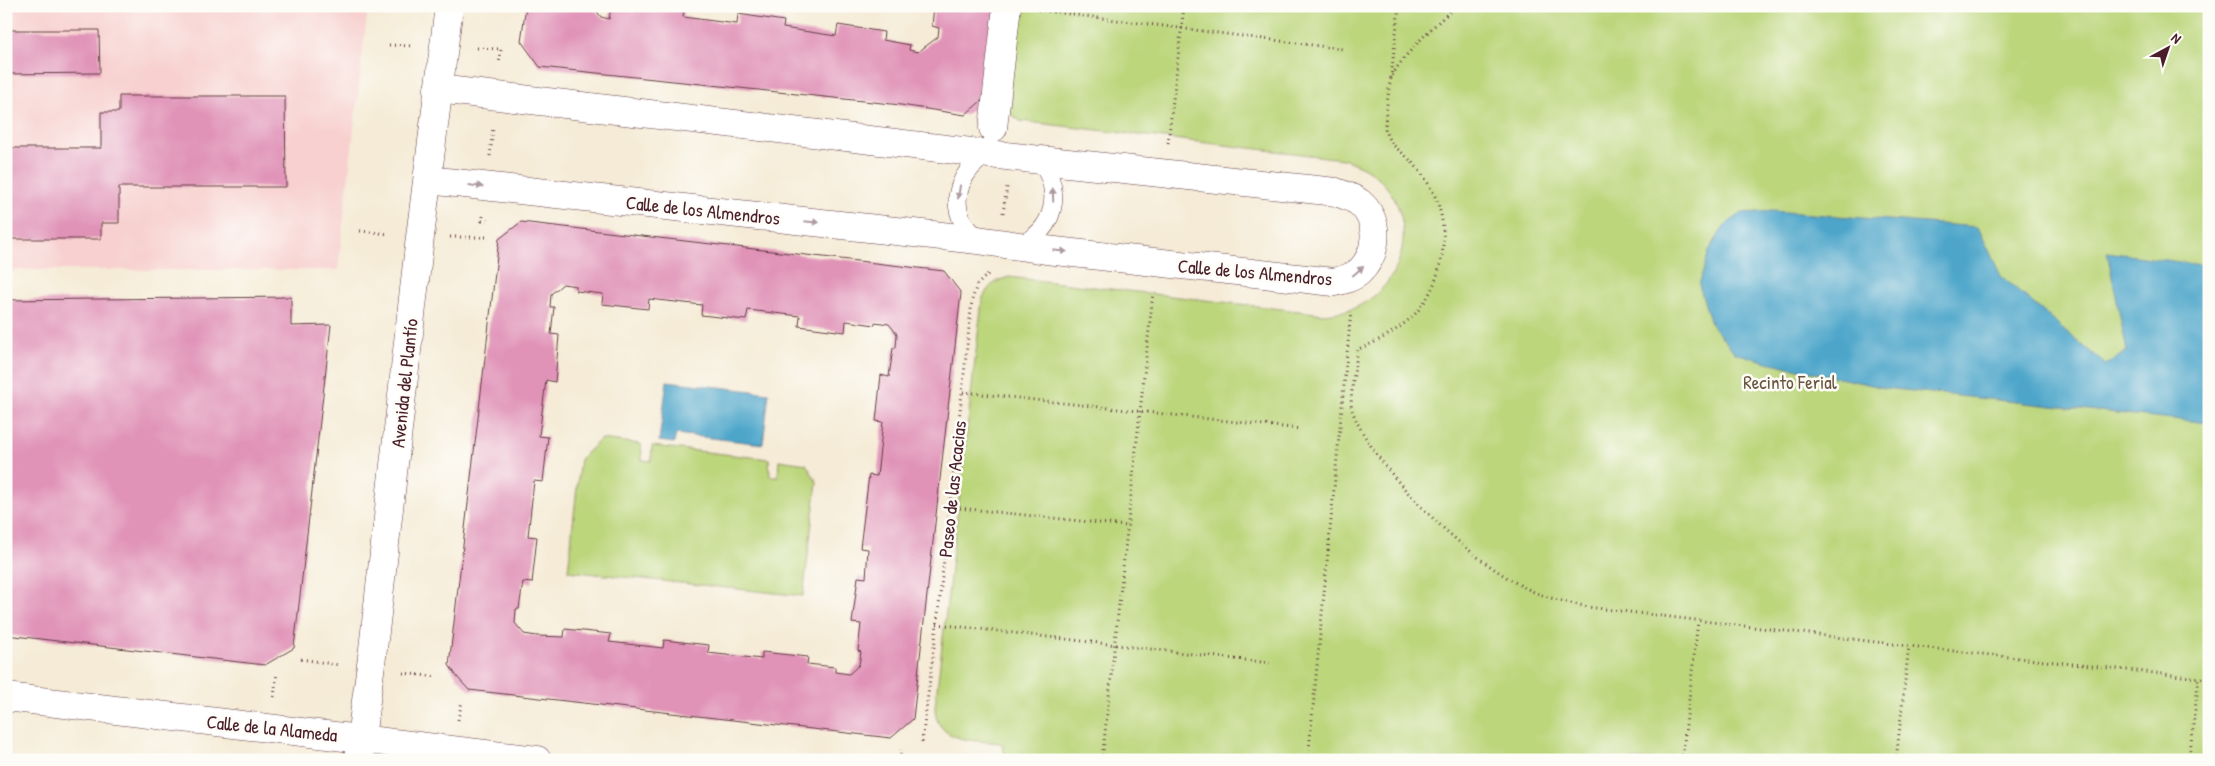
<svg xmlns="http://www.w3.org/2000/svg" width="2215" height="766" font-family="'Patrick Hand',sans-serif">
	<rect width="100%" height="100%" fill="#fdfcf7"/>
	<filter id="ink" filterUnits="userSpaceOnUse"><feTurbulence type="fractalNoise" baseFrequency=".02" numOctaves="2"/><feDisplacementMap in="SourceGraphic" scale="10" xChannelSelector="R" yChannelSelector="G"/><feConvolveMatrix kernelMatrix="1 2 1 2 8 2 1 2 1" color-interpolation-filters="sRGB"/></filter>
	<filter id="wash" filterUnits="userSpaceOnUse"><feTurbulence type="fractalNoise" baseFrequency=".0096" numOctaves="4" result="noise"/><feDisplacementMap in="SourceGraphic" scale="20" xChannelSelector="R" yChannelSelector="G"/><feGaussianBlur stdDeviation="1.12" result="paint"/><feColorMatrix in="noise" values="0 0 0 0 0 0 0 0 0 0 0 0 0 0 0 0 0 1.4 0 .05"/><feComposite in="paint" operator="in"/></filter>
	<g filter="url(#wash)">
		<rect width="100%" height="100%" fill="#f5ebd6"/>
		<path fill="#f7d0cf" d="M6 6H368L338 270H6Z"/>
		<path fill="#bcd67b" stroke="#837a53" d="M1016 6H2209V760H1007L1001 743C974 740 935 743 935 707L982 300C988 286 994 281 1009 277L1324 314C1338 312 1352 311 1364 303 1414 273 1417 203 1368 170 1360 165 1351 162 1343 159L1020 121 1012 115 1006 106Z
			M601 439 641 444 642 460 651 461 652 446 769 459 770 476H778L779 460 806 464 817 482 803 596 568 571 580 459Z"/>
		<path fill="#4da6ca" stroke="#4c627a" d="M1773 211 1978 227 2001 276 2106 365 2127 351 2107 252 2209 266V423L1885 388 1771 363 1735 353 1711 324 1699 285 1709 251 1724 226 1742 213Z
			M667 381 769 393 763 444 676 434 674 443 659 441Z"/>
		<g id="blocks">
			<path fill="#e092b7" fill-rule="evenodd" d="M526 6H593L601 17 609 19 611 8 637 12 638 6H663L684 9 683 17 737 24 738 14 784 21 783 28 836 36 838 25 884 32 883 40 910 45 909 50 918 52 938 37 939 28 932 26 934 6H999L988 95 965 115 901 105 540 67 521 41Z
				M6 30H99L100 73 6 74Z
				M119 96H285L286 187H119V223H101V239H6V148H101V112H119Z
				M521 222 944 271 961 293 913 719 891 738 469 690 458 678 449 665 499 239ZM563 284 576 286V291L603 294 602 304 648 309 649 299 702 305 701 315 746 320 748 310 800 316 799 326 845 332 846 321 875 325V322L889 324 897 334 896 348H893L889 377 881 375 876 421 883 422 877 476 869 475 860 548 868 549 866 578 858 577 852 623 861 624 858 651 861 652 859 665 849 674 835 672V667L807 664 808 657 762 652V659L708 653 709 645 664 640 663 648 609 642 611 634 565 629 564 637 537 636 524 634 515 623 516 609H519L523 582 532 583 537 537 528 536 534 481 543 482 548 437 539 436 546 380 555 382 559 335 551 334 554 307H550L551 294Z
				M291 297V326L331 325 294 648 265 665 6 635V300Z"/>
		</g>
	</g>
	<g filter="url(#ink)">
		<use href="#blocks" fill-opacity="0" stroke="#643e45" stroke-width="1"/>
		<g fill="none" stroke-linecap="round" stroke-linejoin="round">
			<g stroke="#643e45" stroke-width="19">
				<path id="lane" d="M978 240C974 234 967 228 963 222 949 195 964 169 987 154
					M1019 246C1056 229 1063 192 1040 160"/>
			</g>
			<g stroke="#643e45" stroke-width="29">
				<path id="street" d="M993 128 1007 6
					M428 180 978 240 1046 250 1334 282C1343 280 1352 278 1359 272 1378 254 1381 221 1360 203 1353 197 1344 195 1336 192L1040 160 438 89
					M6 697 537 760"/>
			</g>
			<g stroke="#643e45" stroke-width="29">
				<path id="secondary" d="M358 760 373 649 420 237 449 6"/>
			</g>
			<path stroke="#643e45" stroke-width="3" stroke-dasharray="1 4" stroke-linecap="butt" d="M1458 6C1441 17 1399 59 1391 78 1389 84 1385 120 1385 127 1386 143 1399 149 1409 159 1417 167 1425 177 1430 187 1453 223 1445 282 1415 314 1400 329 1378 342 1358 349 1356 361 1349 401 1352 410 1374 472 1479 571 1539 594 1555 600 1572 603 1588 607L1909 646 2209 679
				M1038 10 1343 49
				M389 45 413 46
				M477 48 501 49 499 64
				M1391 78 1399 6
				M1168 143 1184 6
				M490 156 493 127
				M1003 213 1007 187
				M483 216 482 221H490
				M360 231 389 234
				M450 237H488
				M963 392 1301 429
				M950 507 1127 526
				M937 624 1270 663
				M301 659 339 665
				M403 673 437 677
				M274 697 277 673
				M458 720 462 701
				M922 742 937 624 972 300 977 285 989 273
				M900 760 901 750
				M990 760 997 758 1016 760
				M1102 760 1153 293
				M1308 760 1351 312
				M1682 760 1698 621
				M1896 760 1909 646
				M2189 760 2199 677"/>
			<use href="#lane" stroke="#fff" stroke-width="18"/>
			<use href="#street" stroke="#fff" stroke-width="28"/>
			<use href="#secondary" stroke="#fff" stroke-width="28"/>
		</g>
		<defs><path id="oneway-solid" d="M-6-.8H1V-3.2L6.5 0L1 3.2V.8H-6Z" transform="scale(1.25)"/></defs>
		<g fill="#ae9aa0">
			<use href="#oneway-solid" transform="translate(476 186) rotate(7)"/>
			<use href="#oneway-solid" transform="translate(959 192) rotate(99)"/>
			<use href="#oneway-solid" transform="translate(1053 195) rotate(-92)"/>
			<use href="#oneway-solid" transform="translate(812 222) rotate(6)"/>
			<use href="#oneway-solid" transform="translate(1060 251) rotate(6)"/>
			<use href="#oneway-solid" transform="translate(1358 271) rotate(-41)"/>
		</g>
	</g>
	<g text-anchor="middle" stroke-width="5" stroke-linejoin="round" paint-order="stroke">
		<g font-size="19" fill="#4a1f2b" stroke="#fdfcf7">
			<text transform="translate(703 210) rotate(6)" y="7">Calle de los Almendros</text>
			<text transform="translate(1255 272) rotate(5)" y="7">Calle de los Almendros</text>
			<text transform="translate(404 383) rotate(-84)" y="7">Avenida del Plantío</text>
			<text transform="translate(952 489) rotate(-84)" y="7">Paseo de las Acacias</text>
			<text transform="translate(272 728) rotate(6)" y="7">Calle de la Alameda</text>
		</g>
		<g font-size="19" fill="#6c5643" stroke="#fdfcf7">
			<text x="1790" y="389">Recinto Ferial</text>
		</g>
	</g>
	<rect width="2215" height="766" fill="none" stroke="#fdfcf7" stroke-width="25"/>
	<g transform="translate(2168 48) rotate(40)" stroke="#fdfcf7" stroke-width="4" paint-order="stroke">
	<path d="M0-4L9 19L0 12L-9 19Z" fill="#4a1f2b"/>
	<text y="-8" font-size="14" font-weight="bold" text-anchor="middle" fill="#4a1f2b">N</text>
	</g>
</svg>
